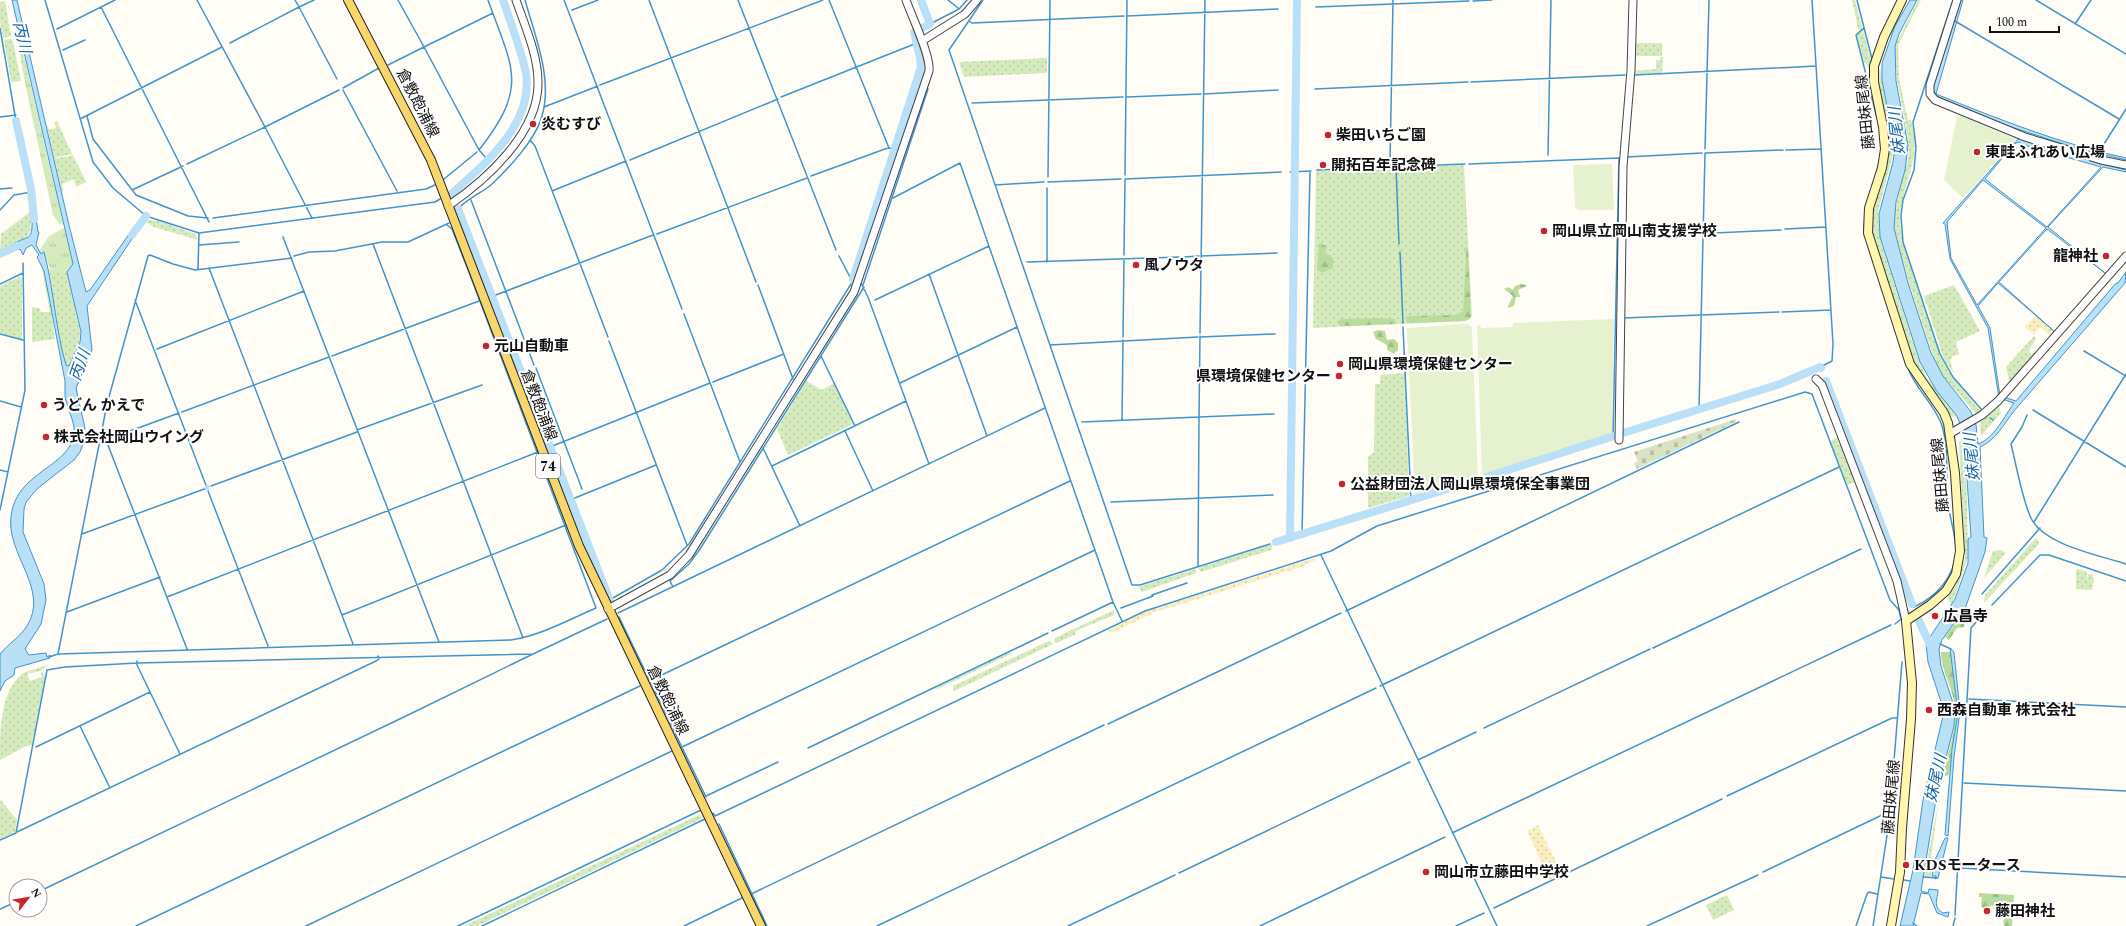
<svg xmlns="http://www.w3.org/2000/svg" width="2126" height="926" font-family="Spectral,'Noto Sans JP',serif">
	<defs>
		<pattern id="grass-dots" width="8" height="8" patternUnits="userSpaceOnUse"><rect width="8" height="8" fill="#d5ebbd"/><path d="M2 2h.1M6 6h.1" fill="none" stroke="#b6c8a1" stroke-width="1.8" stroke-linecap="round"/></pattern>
		<pattern id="forest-firs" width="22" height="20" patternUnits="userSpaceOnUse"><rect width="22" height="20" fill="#b9dc9c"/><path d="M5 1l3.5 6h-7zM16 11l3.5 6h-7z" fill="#9ebc85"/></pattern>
		<pattern id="sand-dots" width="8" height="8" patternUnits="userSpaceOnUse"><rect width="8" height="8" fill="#fbeec1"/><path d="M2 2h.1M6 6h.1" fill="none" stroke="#d6cba5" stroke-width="1.8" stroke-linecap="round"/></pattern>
		<pattern id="cemetery-stones" width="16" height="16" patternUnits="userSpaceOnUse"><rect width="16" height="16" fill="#d9e3c4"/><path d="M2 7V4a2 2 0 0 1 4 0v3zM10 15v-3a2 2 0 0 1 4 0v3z" fill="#b9c2a7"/></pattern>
		<pattern id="park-tufts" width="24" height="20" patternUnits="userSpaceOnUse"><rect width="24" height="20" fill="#d5ebbd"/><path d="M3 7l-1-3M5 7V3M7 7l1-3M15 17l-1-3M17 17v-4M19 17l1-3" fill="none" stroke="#b6c8a1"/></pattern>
	</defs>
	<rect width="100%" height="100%" fill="#fffdf5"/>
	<path fill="url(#grass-dots)" d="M1852 0H1855L1872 64 1870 73 1866 63H1864L1857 35 1859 33Z
		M1918 0H1921L1898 45 1899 78 1908 120H1911C1922 154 1906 176 1901 208 1899 220 1901 231 1903 243L1941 357 1952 376 1981 412 1977 415 1943 376 1936 364 1909 283 1894 228 1897 201 1908 159 1909 145 1905 121 1907 120H1905L1897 80 1895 46Z
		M5 1 11 36 3 38 0 20V2Z
		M17 25 30 82 25 83 15 26Z
		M10 39 13 41 21 81 11 82 4 40Z
		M1634 43H1662V56H1633Z
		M919 46H921L925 72 892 175 887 177 922 71V60Z
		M1660 57H1663L1662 73 1633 74V71L1656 69V60H1660Z
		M1047 58V72L1045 73 964 77 959 62Z
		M1880 67 1894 151 1878 212 1880 239 1919 362 1927 378 1953 410 1960 422 1955 416 1952 417 1913 365 1872 235 1871 212 1881 177 1882 116 1884 112 1878 81Z
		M57 121 72 154 54 158 46 122 49 130 56 128 54 122Z
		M73 155 86 182 76 187 74 179 62 184 63 191 62 192 54 159Z
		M1464 165 1472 316 1466 321 1313 328 1316 171Z
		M31 211C32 247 26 235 0 252L1 234Z
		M147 220 159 221 195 234 198 240 154 227 145 221Z
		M41 264C50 280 52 319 55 339L32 342V307L39 308 41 312H50Z
		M49 268 55 271H67L80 332 79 342 69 365H66L56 322Z
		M19 277 22 279V340L0 333V286Z
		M1954 285 1980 331 1956 342 1959 354 1953 356 1950 360 1954 374 1944 359 1924 296Z
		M2034 336 2036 339 2029 350 2031 354 2035 352 2037 353 2010 383 2006 367Z
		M1405 373 1409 496 1368 508V457L1374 452 1375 384H1380V375Z
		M806 381 822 390 834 383 853 424 788 455 777 429Z
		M1999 406 2001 413 1981 436 1980 423Z
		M1963 433 1967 500 1968 557 1952 604 1947 599 1958 581 1965 558 1959 443V441H1961Z
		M1838 437 1840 440 1838 442 1839 444 1842 443 1856 482 1847 485 1831 443 1832 440Z
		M2036 538 2039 543 2038 545 1984 603 1985 595Z
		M1273 544 1271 550 1201 572 1198 568Z
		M2001 550 2006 553 1984 578 1993 551Z
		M1196 569V573L1142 592 1138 587Z
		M2076 569 2087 572V582L2088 574H2092L2094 579 2092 590 2076 589Z
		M1114 610V615L1075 631 1076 634 1056 643 1054 641 1055 638Z
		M1049 641 1053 644 954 691 953 686Z
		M1010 652 1011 654 937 689 935 688Z
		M48 665 40 671 27 674 30 681 42 677 41 673H43L45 677 32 745 26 746 0 760C0 731 0 692 22 674 29 670 40 668 48 665Z
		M0 799 17 820 15 832 0 839Z
		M1938 805 1931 858 1935 859 1930 877 1924 876Z
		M701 814 703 818 699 820 477 926H464Z
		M1727 895 1734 910 1713 920 1706 905Z"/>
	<path fill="url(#forest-firs)" d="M1319 243 1323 244 1327 248 1324 255H1330L1333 259V268L1322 273 1317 269Z
		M1466 247 1468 248 1471 318 1465 321 1407 323 1406 317 1409 316 1456 315 1463 311 1466 255 1463 249Z
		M1521 284 1526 285 1527 286 1518 290 1520 297H1516L1514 306 1508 308V306L1513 296 1504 289 1508 287 1513 290 1515 286Z
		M1379 318 1394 319 1396 322 1395 324 1340 326 1338 323 1340 319Z
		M1378 330 1385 331 1387 340 1394 339 1398 343V350L1394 354 1387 350V345L1376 339 1373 332Z
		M1965 616 1964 627 1957 628 1949 640 1945 637 1959 617 1962 618Z
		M1941 652H1952L1958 715 1949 775 1943 777C1946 754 1957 733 1955 709 1954 689 1941 672 1941 652Z
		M1979 893 2014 895 2012 926H2004L2003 920 2007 917 2006 904C1997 902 1991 908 1982 908L1981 904 1982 897H1979Z"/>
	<path fill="url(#sand-dots)" d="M2036 316 2054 332 2051 336 2040 327 2034 335 2025 327Z
		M1315 558 1316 560 1301 567 1155 612 1112 633 1107 631 1145 612Z
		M1538 825 1562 874 1550 880 1527 831Z"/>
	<path fill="url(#cemetery-stones)" d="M1736 419V422L1637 469 1634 463 1638 461 1634 452Z"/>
	<path fill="url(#park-tufts)" d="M30 82 63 224 60 225 53 215 25 83Z
		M64 228 73 264 67 271H55L49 267 44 252 41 254 39 251 49 236Z"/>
	<path fill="#e6f2cf" d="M1957 116H1962L2016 139 1963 198 1944 180Z
		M1612 164 1614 210H1578L1575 207 1573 165Z
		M1614 319 1612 435 1482 475 1477 326 1480 324 1481 328 1513 327V323Z
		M1466 324 1471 326 1472 330 1478 477 1415 497 1407 328Z"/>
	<path fill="#b9e0f7" stroke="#3f96cf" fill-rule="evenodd" d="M12 0H17L69 225 86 292 90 290 134 227 137 225 140 227 87 306 92 350 76 388 85 428 83 444 80 452 74 460 38 488 26 502 24 509 23 532 44 584 46 600 41 624 25 649 29 655 46 653 47 657 50 655V658L15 668 14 675 5 681 0 691V654C8 644 20 637 27 626 50 589 6 555 11 516 16 472 68 468 74 435 76 423 67 409 65 397 65 392 65 386 65 381L44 271 37 257 39 255 32 245 26 248 23 255 20 249 8 251 7 248C30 231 33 248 32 210H35L38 232H39L36 245 41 254 44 252C54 289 55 328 66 365L69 366 80 342 81 332 67 272 73 264Z
		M1910 0H1917L1899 34 1895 46 1896 81 1908 145 1905 170 1896 202 1894 228 1908 283 1931 353 1943 376 1971 412 1976 425 1978 444C1994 439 2005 415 2014 403L1999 398 1988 328 1950 259 1945 224 1943 223 2019 138 2098 163 2126 170V172L2103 167 2048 227 2105 273 2047 229 1999 282 2055 332 1998 283 1978 306 1990 328 2000 396 2016 401 2116 283H2118L2126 272 2125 283 2014 411C2004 424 1995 441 1980 447L1984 537 1987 538 1985 552 1966 606 1942 640 1939 649 1941 666 1955 709 1954 726 1937 793 1921 891 1928 893 1929 889 1938 890C1938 899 1932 906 1943 913L1949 912 1948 917 1937 913 1929 894 1921 893 1913 926H1900L1913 870 1923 800 1943 716V708L1928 662 1926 643 1955 599 1968 563V539L1971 537 1964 435 1957 416 1936 390 1920 362 1880 237 1879 214 1893 162 1895 148 1882 80V63L1895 26ZM2019 142 2024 145 2101 167 2047 227 1985 179 2014 144ZM1983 180 2046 228 1977 305 1951 258 1947 222Z
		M1961 0H1963L1936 94C1998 119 2061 144 2126 158V160L2076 148 2005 125 1936 96 1933 88Z
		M1950 648 1954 652 1960 712 1954 757 1948 836 1945 835 1952 749 1958 713Z
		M1945 838H1948L1938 878 1935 879 1936 876H1932L1934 862Z"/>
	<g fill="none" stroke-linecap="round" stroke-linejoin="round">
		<path stroke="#3f96cf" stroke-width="1.5" d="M45 0 93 162 113 188 146 216 199 233 435 202 440 199
			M197 0 265 127 339 90
			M295 0 299 7 314 0
			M564 0 682 309
			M649 0 756 282
			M738 0 836 250
			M829 0 889 148
			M948 0 958 8
			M983 0 949 50 1132 585H1140L1270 544
			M1812 0 1833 344 1832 361 1820 367
			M1857 0 1872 59
			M1953 0 1913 122 1916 147 1914 170 1903 200 1901 216 1903 242 1940 354 1953 377 1981 409
			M2036 0 2126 54
			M1473 1 1492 0
			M101 7 209 222
			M1316 7 1469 1
			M572 10 598 0
			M1127 16 1278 9
			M969 21 972 23 1124 16
			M1955 21 2119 119
			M930 24 959 9 967 0
			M2075 24 2091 0
			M0 28 16 121
			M1864 28 1856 35 1877 118
			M57 29 115 0
			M230 43 299 7 337 79
			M63 50 85 40
			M388 65 424 47 398 0
			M1634 75 1816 66
			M1471 82 1625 75
			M600 85 823 0
			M343 88 379 68
			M1315 89 1468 82
			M343 90 397 191
			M1204 94 1278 90
			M781 97 917 43
			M1127 97 1201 94
			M972 103 1123 97
			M544 107 598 86
			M87 116 93 139 136 195 188 216 208 218
			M0 117 16 115
			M80 119 222 47
			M530 140 535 146 608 337
			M1705 149 1709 0
			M479 150 424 47 493 13
			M1786 150 1821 149
			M2099 152 2126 109
			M1705 153 1783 150
			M1548 155 1551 0
			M1627 157 1702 153
			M487 159 479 150C529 86 513 70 488 0
			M630 160 778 99
			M1390 162 1393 0
			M187 164 265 127 312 218
			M1469 164 1619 158
			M1396 167 1399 244
			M1317 170 1465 164
			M1290 172 1311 171
			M1125 175 1127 0
			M811 176 885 149 889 148 894 149
			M1048 177 1050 0
			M1875 177 1879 163
			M444 179 477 152
			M1048 182 1121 179
			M995 185 1044 182
			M0 189 12 188
			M132 190 183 166
			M552 191 626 161
			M452 193 454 198
			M893 198 960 163 1113 602 1122 621
			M471 200 534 365
			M458 209C466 199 482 193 492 184 509 168 536 139 542 116 553 79 535 36 525 0
			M0 210 14 195 32 192
			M213 218 426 189 435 185
			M447 225 452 229 470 275 596 608
			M1864 227 1865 209
			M1785 229 1826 227
			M657 234 807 178
			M283 237 439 642
			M1625 237 1781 230
			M373 244 523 638
			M199 245 239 242
			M1400 252 1403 323
			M1124 255 1125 179 1281 172
			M294 256 309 252 335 251 382 242H408L449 223
			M839 256 850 277
			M1201 256 1277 253
			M1184 257 1199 256
			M1027 262 1180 257
			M1047 262V188
			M209 268 353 644
			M198 269 199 233
			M929 274 987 436
			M861 283 868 297 929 464
			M0 284 23 273
			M758 285 793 379
			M863 285 928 89
			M488 298 653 235
			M875 300 989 246
			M1782 312 1831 310
			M684 314 740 462
			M1623 318 1779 312
			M1403 327 1411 500
			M1200 333 1205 0
			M0 334 23 340
			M1123 337 1124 259
			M1200 337 1275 334
			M609 341 687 545
			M1050 345 1198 337
			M157 349 304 291
			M2084 351 2126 376
			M332 356 479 301
			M821 356 855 426
			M536 368 582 489
			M1908 368C1915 388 1933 403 1941 423 1949 445 1946 472 1947 495 1948 514 1956 533 1956 552 1954 578 1936 597 1914 607
			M713 382 784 354
			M900 383 1017 327
			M0 401 21 407
			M1699 409 1705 153
			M2033 410 2126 467
			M182 412 329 357
			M2027 415 2022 427 2011 444C2017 468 2021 494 2030 516 2042 545 2099 555 2126 564
			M1990 418 1993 420
			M1122 420 1123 340
			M1082 422 1199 417 1200 336
			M357 430 482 385
			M845 431 873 491
			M1613 437 1619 158
			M106 440 187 649
			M100 442 179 413
			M550 447 710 383
			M763 448 800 526
			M772 466 906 401
			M0 470 8 472
			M211 486 357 432
			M208 491 268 646
			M570 500 656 465
			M1111 502 1273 495
			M0 510 25 390 23 263
			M2034 522 2126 374
			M573 523 578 521
			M82 534 207 488 135 300
			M1302 534 1310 171
			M1321 555 1497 926
			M1198 566 1199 417 1274 414
			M673 587 670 581 689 564 700 549 864 287
			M1982 594 2040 528
			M167 597 538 452
			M613 598 662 570 689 544 851 284
			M1992 605 2040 555H2049L2126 581
			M1121 608 1153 596 1152 595 1187 583
			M1346 611 1739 422
			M67 612 160 577
			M618 613 1045 408
			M342 615 566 525
			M619 617 706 797
			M1052 631 1113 602
			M1940 644 1951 649
			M1653 648 1861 549
			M58 654 107 404 148 256 150 255 173 264 195 270 292 258
			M49 657 58 654 511 640C542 635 568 620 596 608
			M137 661V665L180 754
			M649 681 1070 481
			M1380 686 1839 467
			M1969 699 2126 707
			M1108 724 1341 613
			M80 726 110 788
			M1484 728 1650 649
			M36 747 150 692
			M680 748 1095 550
			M808 748 1048 633
			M1418 760 1476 732
			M1964 783 2126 791
			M706 796 778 762
			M1727 796 1892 718H1897
			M713 813 715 816 1145 611 1331 551 1377 526 1805 392 1812 394 1890 600 1899 610 1901 619 1895 624
			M719 824 767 926
			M17 832 376 661 379 659 378 656
			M1452 833 1891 625
			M0 840 16 833 47 670 65 667 137 663 533 654 607 619
			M1960 868 2126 877
			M1763 872 1882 815 1889 816
			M1179 873 1410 762
			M1881 877 1894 879
			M1923 877 1937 878
			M1904 880 1910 881
			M40 891 406 716 533 654
			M749 895 1104 725
			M1494 908 1722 799
			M0 909 16 902
			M1955 915 1971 628 1985 612
			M1913 923 1917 926
			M136 926 640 686
			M306 926 672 751
			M458 926 701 810
			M482 926 707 818
			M684 926 742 898
			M877 926 1376 688
			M1068 926 1175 875
			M1260 926 1445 837
			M1456 926 1484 913
			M1647 926 1758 875
			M1856 926 1867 894 1869 892 1877 894
			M1873 926 1889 823 1902 662
			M1953 926 1955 918"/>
		<path stroke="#b9e0f7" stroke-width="5" d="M207 488V487"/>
		<path stroke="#b9e0f7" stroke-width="8" d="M16 121 31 189 34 219
			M450 195C484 165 534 124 526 73 521 49 511 24 503 0
			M458 209 610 601
			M132 235 146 216
			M0 254 17 246
			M853 279 921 67 920 58 914 32 930 24 921 0
			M1826 381 1912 604
			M1623 433 1780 384 1820 367 1821 368
			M1486 477 1614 436
			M1290 538 1297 0
			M1276 542 1476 480
			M1919 621 1932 649"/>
		<g stroke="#444" stroke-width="9">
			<path id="tertiary" d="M1957 0 1930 85V94L1935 100 2025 137 2101 160 2126 165
				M922 41 965 14 977 0
				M448 206C486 180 539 133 538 82 538 55 525 26 516 0
				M1816 379 1822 385 1897 581 1906 621
				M1951 433 1982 415 1998 401 2126 256
				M1619 440 1623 167 1631 70 1633 0
				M608 609 670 575 689 555 854 292 929 71C931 56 912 17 906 0"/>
		</g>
		<g stroke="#333" stroke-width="10">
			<path id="secondary" d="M1891 926 1900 872 1902 828 1911 719 1912 683 1906 621 1930 605 1946 591 1956 574 1960 551 1955 473 1948 423 1944 413 1910 364 1868 233 1869 208 1882 168 1885 149 1883 127 1874 82V66L1884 37 1902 0"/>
		</g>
		<g stroke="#222" stroke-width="10">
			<path id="primary" d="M348 0 431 160 579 546 761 926"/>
		</g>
		<use href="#tertiary" stroke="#fff" stroke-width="7"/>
		<use href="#secondary" stroke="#fff6b0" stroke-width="8"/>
		<use href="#primary" stroke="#f9d66b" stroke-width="8"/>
	</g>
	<g fill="#c4262e" stroke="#fff" stroke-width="1.5">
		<circle cx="533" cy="124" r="4"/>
		<circle cx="1328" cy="135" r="4"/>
		<circle cx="1977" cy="152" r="4"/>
		<circle cx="1323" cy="165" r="4"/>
		<circle cx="1544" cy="231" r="4"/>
		<circle cx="2106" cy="256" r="4"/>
		<circle cx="1136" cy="265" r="4"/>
		<circle cx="486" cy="346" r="4"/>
		<circle cx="1340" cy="364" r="4"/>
		<circle cx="1339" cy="376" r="4"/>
		<circle cx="44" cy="405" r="4"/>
		<circle cx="46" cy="437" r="4"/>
		<circle cx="1342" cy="484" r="4"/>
		<circle cx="1935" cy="616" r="4"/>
		<circle cx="1929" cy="710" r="4"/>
		<circle cx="1906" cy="865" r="4"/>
		<circle cx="1426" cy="872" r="4"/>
		<circle cx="1987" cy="911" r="4"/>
	</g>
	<g text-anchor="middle" stroke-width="4" stroke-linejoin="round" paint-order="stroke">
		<rect fill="#fff" stroke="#585858" stroke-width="1" x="536" y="454" width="24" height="24" rx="3"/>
		<g font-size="14" font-weight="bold" fill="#111">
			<text x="548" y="471">74</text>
		</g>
		<g font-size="15" fill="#111" stroke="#fff">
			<text transform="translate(418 103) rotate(63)" y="5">倉敷飽浦線</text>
			<text transform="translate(1865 112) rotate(-96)" y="5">藤田妹尾線</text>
			<text transform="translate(539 405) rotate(69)" y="5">倉敷飽浦線</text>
			<text transform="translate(1940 475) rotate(-95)" y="5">藤田妹尾線</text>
			<text transform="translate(668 700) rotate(64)" y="5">倉敷飽浦線</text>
			<text transform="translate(1891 797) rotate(-85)" y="5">藤田妹尾線</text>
		</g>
		<g font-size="15" font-weight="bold" fill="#111" stroke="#fff" text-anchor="start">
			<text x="541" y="129">炎むすび</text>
			<text x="1336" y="140">柴田いちご園</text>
			<text x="1985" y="157">東畦ふれあい広場</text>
			<text x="1331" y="170">開拓百年記念碑</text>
			<text x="1552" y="236">岡山県立岡山南支援学校</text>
			<text x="2098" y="261" text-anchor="end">龍神社</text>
			<text x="1144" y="270">風ノウタ</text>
			<text x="494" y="351">元山自動車</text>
			<text x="1348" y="369">岡山県環境保健センター</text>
			<text x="1331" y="381" text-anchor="end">県環境保健センター</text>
			<text x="52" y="410">うどん かえで</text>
			<text x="54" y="442">株式会社岡山ウイング</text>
			<text x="1350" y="489">公益財団法人岡山県環境保全事業団</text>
			<text x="1943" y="621">広昌寺</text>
			<text x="1937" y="715">西森自動車 株式会社</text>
			<text x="1914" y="870">KDSモータース</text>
			<text x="1434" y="877">岡山市立藤田中学校</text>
			<text x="1995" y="916">藤田神社</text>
		</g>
		<g font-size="16" font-style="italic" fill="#1768a6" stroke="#fff">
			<text transform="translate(23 37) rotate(77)" y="6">丙川</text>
			<text transform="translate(1896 131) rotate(-96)" y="6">妹尾川</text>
			<text transform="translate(79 365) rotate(-71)" y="6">丙川</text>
			<text transform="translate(1971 457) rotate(-95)" y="6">妹尾川</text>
			<text transform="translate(1935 778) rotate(-77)" y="6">妹尾川</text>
		</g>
	</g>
	<g transform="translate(28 898) rotate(59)"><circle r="19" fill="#ffffff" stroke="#a0a0a0"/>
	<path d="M0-3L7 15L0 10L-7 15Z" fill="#c4262e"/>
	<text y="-6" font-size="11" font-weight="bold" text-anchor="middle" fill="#111111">N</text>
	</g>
	<path d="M1990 26v6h69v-6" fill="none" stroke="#111111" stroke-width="2"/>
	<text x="1996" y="26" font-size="12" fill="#111111" stroke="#ffffff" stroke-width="3" paint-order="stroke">100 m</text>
</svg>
